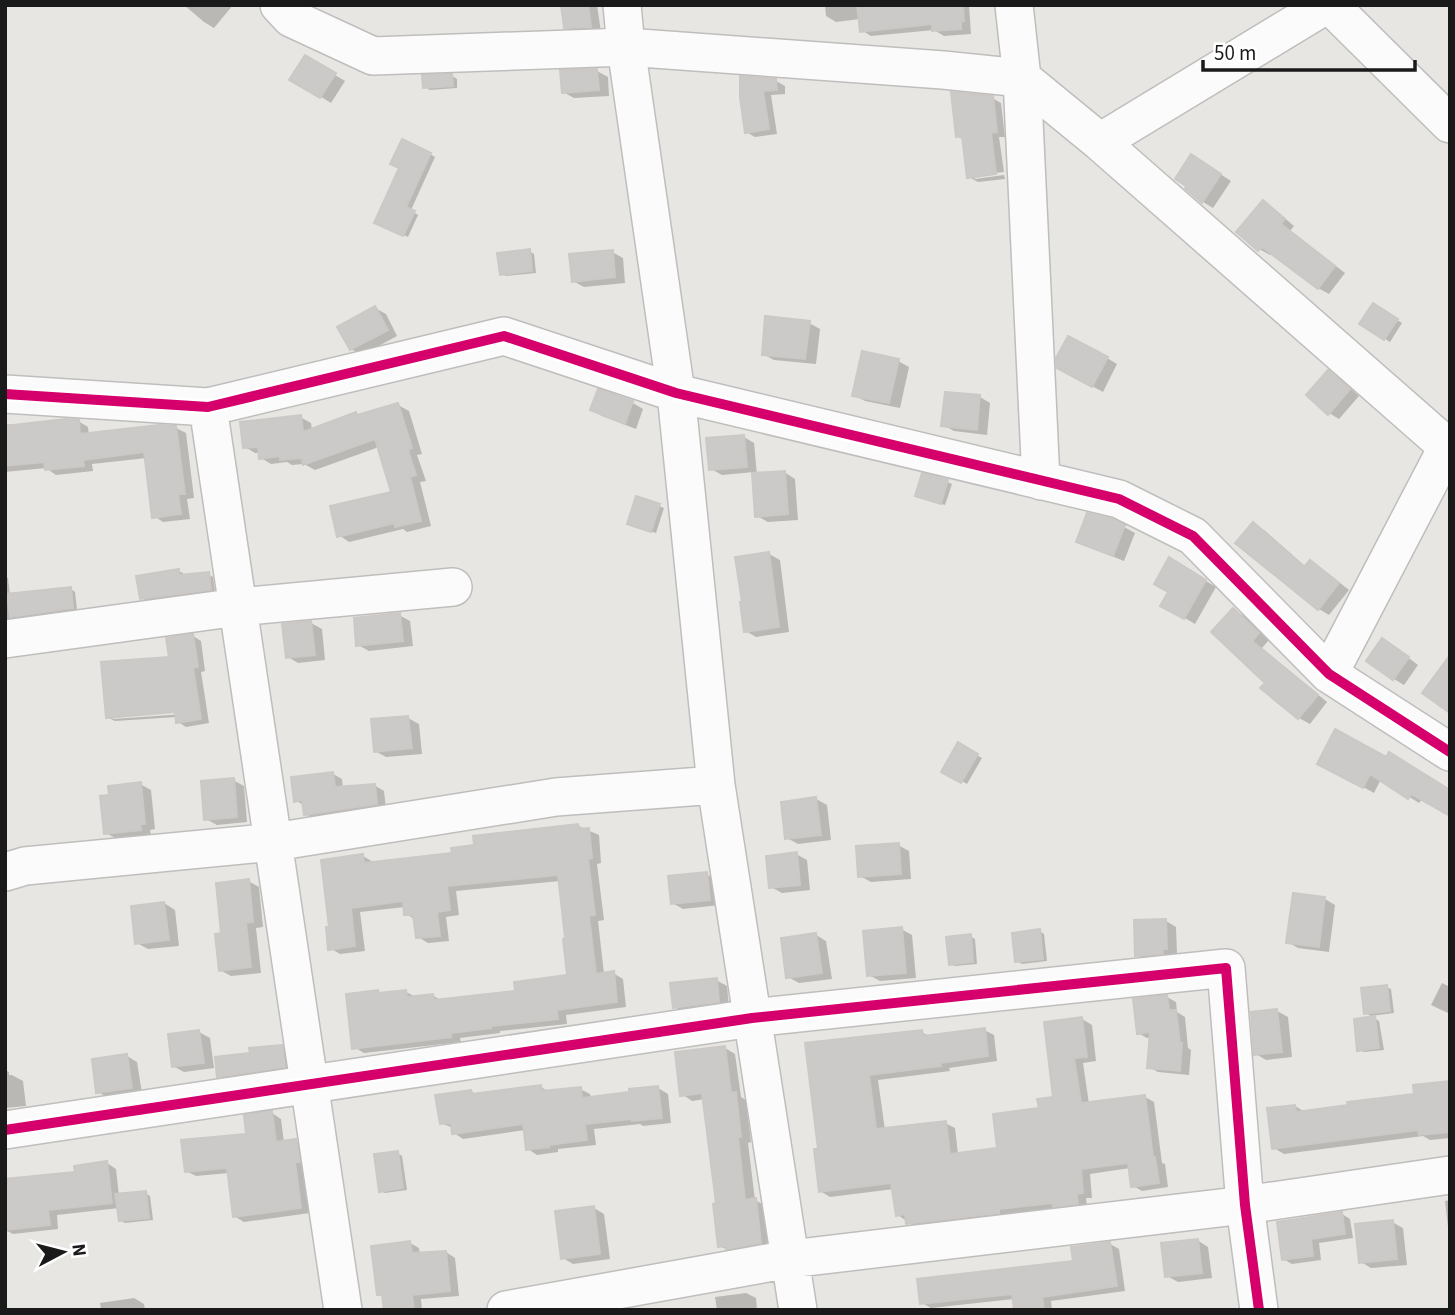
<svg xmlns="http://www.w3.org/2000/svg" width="1455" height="1315" font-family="'Source Sans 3',sans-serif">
	<rect width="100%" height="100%" fill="#e8e6e3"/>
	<path fill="#0003" fill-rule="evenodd" d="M184 5H233L214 28 204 22Z
		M563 5H597L601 32 576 33 565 27Z
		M825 5H969L971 34 944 36 934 30 871 36 861 30 860 19 836 22 826 16Z
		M305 57 345 81 331 103 292 79Z
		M597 71 608 77 609 96 574 98 563 92Z
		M452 76 457 79V88L430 90 425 87Z
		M776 81 785 86V94L771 95 777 134 755 137 746 132 742 97Z
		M992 98 1001 103 1005 137H999L1004 172 975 175V179L1004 175 1005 179 978 182 969 177 964 140 957 136Z
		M430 154 435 157 411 210V211L418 215 408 237 381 225Z
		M1202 162 1231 181 1213 208 1203 202 1187 188Z
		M1263 203 1274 209 1294 226 1290 231 1345 273 1329 294 1318 288 1272 253 1270 255 1259 249Z
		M529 251 534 254 536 273 506 276 501 273Z
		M612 252 623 258 625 283 584 287 573 281Z
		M1373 305 1402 323 1390 342 1361 323Z
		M375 308 386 314 397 336 362 355 351 349Z
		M809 323 820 329 816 364 774 360 763 354Z
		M1107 358 1117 364 1103 392 1070 374Z
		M898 361 909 367 900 408 865 401 854 395Z
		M1328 372 1339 378 1359 396 1339 419 1329 413Z
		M599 391 633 403 643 409 636 429 602 416 592 410Z
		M980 397 990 403 987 435 954 431 943 425Z
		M398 405 409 411 422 454 417 455 426 481 420 482 431 526 407 532 403 529 349 542 339 535 393 493 379 447 315 470 304 464 292 465 287 462 271 464 261 458 260 453H255L245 447 300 417 311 423 312 430 356 414 360 416Z
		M78 421 88 427 89 435 176 428 186 433 194 498 187 499 190 519 163 522 154 516 147 458 92 464 93 471 56 475 46 468 5 472V425L14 424 18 426Z
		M744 437 754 443 757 475 784 472 795 479 798 520 768 522 757 516 754 472 722 475 711 469Z
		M947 482 952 484 945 505 922 498Z
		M637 498 664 508 656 533 634 526Z
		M1254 524 1264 530 1306 567 1310 562 1321 568 1349 590 1329 615 1319 609Z
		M1124 527 1135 533 1124 561 1089 547 1078 541Z
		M769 554 780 560 789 632 756 637 746 631Z
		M1170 560 1216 587 1195 624 1163 605 1170 591Z
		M178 571 183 573V576L208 574 213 577 215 592 147 601 142 598Z
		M5 577 8 578 10 595 71 589 75 592 77 610 5 620Z
		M1234 610 1244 616 1269 640 1262 648 1327 702 1310 724 1299 718 1263 688 1267 683Z
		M399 615 410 621 413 646 369 651 358 645Z
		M311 623 322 629 325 660 298 663 288 657Z
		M193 636 201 641 205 671 201 672 209 723 186 727 178 722 177 717 115 721 107 717ZM183 710 184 714 113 719V715Z
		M1393 646 1418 665 1404 685 1394 679Z
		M408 718 419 724 422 754 386 757 375 751Z
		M1336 732 1422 799 1419 803 1381 779 1374 793 1330 769Z
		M958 745 982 758 967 784 944 771Z
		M333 774 342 779 343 788 374 785 384 791 386 809 315 819 306 814 305 806 295 800Z
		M233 780 244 786 247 822 217 825 206 819Z
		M140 784 151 790 155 829 150 830 151 835 117 839 106 833Z
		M816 799 827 805 831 840 798 844 787 838Z
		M578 826 599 835 601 863 597 864 604 920 598 921 604 974 613 973 623 979 626 1007 566 1015 567 1024 500 1031V1033L460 1038 461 1042 364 1053 354 1047 378 991 382 994 406 992 416 997 432 995 442 1001 517 993 569 977 560 881 456 891 459 915 446 917 449 941 428 943 418 937 416 920 406 914 405 907 360 912 365 951 340 954 330 948 331 928 363 856 373 862V864L454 855Z
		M898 845 909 851 911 879 871 882 860 876Z
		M796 854 807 860 810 890 782 893 771 887Z
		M706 874 717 880 720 905 683 909 672 903Z
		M248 881 259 887 263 927 256 928 261 973 231 976 220 970 223 934Z
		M1294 895 1325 899 1335 905 1329 952 1298 948 1288 942Z
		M164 903 175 910 179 946 148 949 137 943Z
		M1166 921 1176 927 1177 954H1172L1173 959 1148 962 1137 955Z
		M901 929 912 935 916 978 880 981 869 975Z
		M1039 931 1044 934 1047 961 1022 964 1017 961Z
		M816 935 826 941 832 979 799 983 788 977Z
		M970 936 975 939 977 964 955 966 950 964Z
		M716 980 727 986 729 1007 685 1013 674 1007Z
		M1442 983 1450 987V1014L1431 1005Z
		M1386 987 1391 989 1394 1013 1371 1016 1379 1021 1384 1050 1364 1052 1359 1050 1374 1018 1366 1013Z
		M1167 997 1176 1002 1177 1012 1185 1017 1188 1048 1191 1050 1189 1075 1158 1072 1149 1067 1152 1037 1147 1038 1138 1033Z
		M1277 1011 1288 1017 1292 1057 1266 1060 1256 1054Z
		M1082 1019 1092 1025 1096 1061 1083 1063 1089 1104 1145 1097 1154 1102 1162 1163 1165 1164 1168 1187 1142 1191 1133 1186 1130 1168 1090 1174 1092 1198H1086L1087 1208 1065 1211 1059 1208 1008 1214V1218L918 1229 898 1215 894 1189 830 1197 820 1191V1150L807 1045 921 1032 931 1037 984 1030 994 1035 997 1061 949 1068 950 1071 878 1080 885 1130 945 1123 955 1128 958 1154 999 1149 1041 1110 1055 1098Z
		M199 1032 210 1038 214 1068 184 1072 173 1066Z
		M282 1046 292 1053 295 1072 230 1082 219 1076 252 1054Z
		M725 1048 735 1054 741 1097 746 1100 751 1142 748 1143 755 1200 766 1206 771 1248 731 1252 720 1246 718 1205 705 1099 692 1101 682 1094Z
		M127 1056 137 1062 142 1093 109 1098 98 1092Z
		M5 1070 9 1072V1075H12L23 1081 26 1106 5 1108Z
		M1450 1083V1138L1430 1140 1423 1136 1284 1154 1274 1148 1295 1106 1305 1112 1416 1096Z
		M541 1087 549 1092 580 1089 590 1094 591 1099 658 1088 668 1094 671 1123 643 1126 640 1124 594 1129 596 1145 558 1149V1152L537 1155 528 1149 525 1130 463 1139 454 1133 453 1128 441 1123 471 1091 477 1095Z
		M272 1113 281 1119 284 1143 296 1141 305 1147 304 1167 310 1213 244 1222 234 1216 229 1173 196 1176 186 1171 248 1135Z
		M397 1153 402 1156 407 1190 385 1193 381 1191Z
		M107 1163 116 1169 119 1196 145 1193 150 1196 153 1220 125 1223 120 1220 119 1208 57 1215 58 1229 13 1234 5 1230V1181L77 1173Z
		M1450 1200V1228L1448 1227 1445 1201Z
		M594 1208 604 1214 610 1259 573 1264 563 1258Z
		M1342 1214 1350 1219 1353 1238 1319 1243 1321 1260 1292 1264 1283 1259Z
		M1392 1222 1403 1228 1407 1265 1371 1268 1361 1262Z
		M1197 1240 1208 1247 1212 1278 1178 1282 1167 1276Z
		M410 1243 419 1248 420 1255 446 1252 455 1258 459 1296 421 1299 422 1310H386L384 1297 379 1294Z
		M1110 1244 1119 1249 1125 1291 1051 1301 1052 1310H1016L1014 1299 931 1308 922 1303 1075 1262Z
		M746 1293 756 1298 757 1310H717L715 1297Z
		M134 1298 144 1304 145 1310H101L100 1303Z"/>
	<path fill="#cccac8" stroke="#cbc8c5" stroke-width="2" d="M561 5H588L591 27 564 28Z
		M857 5H963L964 21 961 22V29L932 31V24L860 32Z
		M305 55 336 73 320 98 289 80Z
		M597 69 599 90 562 93 560 70Z
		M452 74 453 86 423 88 422 75Z
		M740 76 776 79 777 90 763 91 769 129 745 133 740 97Z
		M951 92 993 96 997 132 991 133 996 174 967 178 962 136 956 137Z
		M402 139 431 153 406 207 415 211 403 236 374 223 399 168 390 164Z
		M1191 154 1221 174 1202 203 1185 188 1186 186 1175 179Z
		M1263 200 1285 219 1281 224 1335 266 1318 289 1262 247 1258 251 1236 232Z
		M530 249 532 271 500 275 497 253Z
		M613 250 615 277 572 282 569 254Z
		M1373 303 1398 319 1384 340 1359 324Z
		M375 306 388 330 350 350 337 327Z
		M765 316 810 321 805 359 762 355Z
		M1068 336 1108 357 1092 387 1057 368 1056 358Z
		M862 351 899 359 889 403 852 396Z
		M1328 370 1350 389 1328 415 1306 395Z
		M598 389 633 401 625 424 590 410Z
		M945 392 980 395 977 430 941 426Z
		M398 403 412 448 408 450 416 475 410 477 421 521 395 527V523L337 537 330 506 391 492 375 439 303 465 302 458 280 460V456L259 459 258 447 243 448 240 422 301 415 303 432 356 412 357 415Z
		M66 419 79 420 80 434 159 425 176 426 185 494H178L181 514 152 518 144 452 83 460 84 466 45 470 44 462 5 466V426Z
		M744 435 747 467 709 470 706 438Z
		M785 471 788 514 755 517 752 473Z
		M922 473 948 480 941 504 915 496Z
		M636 496 660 504 651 532 627 524Z
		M1087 513 1112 519 1125 525 1113 556 1076 542Z
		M1253 522 1304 567 1310 560 1339 583 1318 610 1235 543Z
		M769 552 779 627 744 632 740 602H742L735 557Z
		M1169 557 1206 580 1184 619 1160 606 1168 592 1154 584Z
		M179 569V575L209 572 211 590 140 599 136 576Z
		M71 587 73 608 10 617 7 594Z
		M1233 608 1259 633 1252 641 1318 695 1298 719 1260 688 1265 683 1211 632Z
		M400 613 403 641 356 646 354 618Z
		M311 621 315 655 286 658 282 624Z
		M193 634 198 667 193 668 201 719 176 723 175 712 106 718 101 662 169 657 166 638Z
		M1382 638 1409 657 1393 680 1366 661Z
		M1450 655V713L1422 693Z
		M408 716 412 748 374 752 371 719Z
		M1335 729 1386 757 1389 752 1450 790V816L1411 794 1408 799 1370 774 1363 788 1317 764Z
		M958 742 978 754 961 783 941 772Z
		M333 772 335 787 375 784 377 804 304 815 302 800 294 802 291 777Z
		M234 778 237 817 204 820 201 781Z
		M141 782 145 824H140L141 830 104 834 100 796 109 795 108 786Z
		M816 797 821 835 785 839 781 802Z
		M578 824 579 829 589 828 592 858 588 859 595 915 589 916 596 974 614 971 617 1002 557 1010 558 1019 491 1026V1028L451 1033V1037L352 1049 346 994 378 990 379 993 406 990 407 997 433 994 434 1000 515 991 514 982 567 975 563 939 565 938 558 875 447 886 450 910 437 912 440 936 416 938 413 915H404L403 901 351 908 355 946 328 950 326 927H329L321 860 363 854 364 863 452 853 451 848 474 845 473 836Z
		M899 843 901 874 858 877 856 846Z
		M797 852 800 885 769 888 766 856Z
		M707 872 710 900 671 904 668 876Z
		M249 879 253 922 246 923 251 967 219 971 215 934 221 933 216 883Z
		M1293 893 1325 897 1319 947 1286 943Z
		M164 902 169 940 135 944 131 906Z
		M1166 919 1167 949H1162L1163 954 1135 956 1134 920Z
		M902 927 906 973 867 976 863 931Z
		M1040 929 1043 959 1015 962 1012 933Z
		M816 933 822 973 786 978 781 938Z
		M971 934 973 962 949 965 946 937Z
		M717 978 719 1002 673 1008 670 983Z
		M1387 985 1390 1011 1364 1014 1361 988Z
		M1167 995 1169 1010H1176L1180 1043H1182L1180 1071 1147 1068 1150 1032 1137 1034 1133 999Z
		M1277 1009 1282 1052 1254 1055 1251 1012Z
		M1375 1016 1379 1048 1357 1051 1354 1019Z
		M1082 1017 1087 1057 1074 1058 1081 1103 1145 1095 1153 1157H1155L1159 1183 1131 1187 1128 1163 1081 1169 1083 1193 1077 1194 1078 1204 1053 1207V1203L999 1209V1213L906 1224 905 1214 896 1216 891 1183 819 1192 814 1149H818L805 1043 922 1030 923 1036 985 1028 988 1056 940 1063 941 1066 869 1075 876 1129 946 1121 950 1154 997 1148 993 1114 1039 1108 1037 1099 1053 1097 1044 1022Z
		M199 1030 204 1063 172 1067 168 1034Z
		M282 1045 285 1067 217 1077 215 1057 250 1053 249 1048Z
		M725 1046 731 1093 736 1092 741 1137H738L745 1200 756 1198 761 1243 726 1249V1246L718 1247 713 1204 716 1203 702 1093 680 1096 675 1052Z
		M127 1054 132 1088 96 1093 92 1059Z
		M1450 1081V1132L1419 1135 1418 1130 1272 1149 1267 1108 1295 1105 1296 1112 1348 1105 1347 1102 1414 1094 1413 1085Z
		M541 1085 542 1091 581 1087 582 1098 629 1092V1089L658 1086 662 1118 632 1121V1119L585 1124 587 1140 549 1145V1147L526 1150 523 1124 452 1134 451 1123 440 1124 435 1095 471 1090 472 1094Z
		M272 1111 276 1142 296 1139 300 1162H295L301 1208 233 1217 227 1168 185 1172 181 1140 246 1134 244 1115Z
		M398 1151 403 1188 379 1192 374 1154Z
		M107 1161 112 1203 48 1210 50 1225 5 1230V1179L75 1172 74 1166Z
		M146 1191 149 1218 119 1221 115 1194Z
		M594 1206 600 1254 561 1259 555 1211Z
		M1342 1212 1345 1234 1311 1239 1313 1256 1282 1260 1277 1222Z
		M1393 1220 1397 1259 1359 1263 1355 1224Z
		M1198 1239 1202 1273 1165 1277 1161 1243Z
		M410 1241 412 1253 446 1251 450 1291 412 1295 414 1310H384L382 1295H377L371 1246Z
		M1110 1242 1117 1286 1042 1297 1044 1310H1014L1012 1294 920 1304 917 1279 1073 1261 1071 1247Z"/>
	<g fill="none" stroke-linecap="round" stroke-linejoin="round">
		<g stroke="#bfbebd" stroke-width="40">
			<path id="minor" d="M279 5 291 18 373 56 626 47 943 70 1022 78 1100 142 1450 449
				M622 5 626 47 676 393 716 785 798 1310
				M1014 5 1022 78 1041 481
				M1330 5 1450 124
				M1100 142 1326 5
				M5 394 208 407 504 336 676 393 1119 499 1193 536 1329 674 1450 752
				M208 407 343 1310
				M5 639 238 607 453 587
				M1329 674 1450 442
				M5 872 25 866 274 842 556 797 716 785
				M5 1130 752 1018 1226 968 1245 1205 1259 1310
				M506 1310 790 1259 1245 1205 1450 1175"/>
		</g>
		<use href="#minor" stroke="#fcfbfb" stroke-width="37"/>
		<g stroke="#fff" stroke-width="15">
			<path id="cycleway" d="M5 394 208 407 504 336 676 393 1119 499 1193 536 1329 674 1450 752
				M5 1130 752 1018 1226 968 1245 1205 1259 1310"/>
		</g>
		<use href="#cycleway" stroke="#d6006c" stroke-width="10"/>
	</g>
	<rect width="1455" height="1315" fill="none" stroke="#1a1a1a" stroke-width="14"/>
	<g transform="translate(63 1252) rotate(83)" stroke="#ffffff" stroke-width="5" paint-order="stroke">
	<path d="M0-5L12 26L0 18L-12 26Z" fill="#1a1a1a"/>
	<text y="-10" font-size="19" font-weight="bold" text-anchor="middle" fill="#1a1a1a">N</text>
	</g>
	<path d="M1203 60v10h212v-10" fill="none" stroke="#1a1a1a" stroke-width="3.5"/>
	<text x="1214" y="60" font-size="21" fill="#1a1a1a" stroke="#ffffff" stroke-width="5" paint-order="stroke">50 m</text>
</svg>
